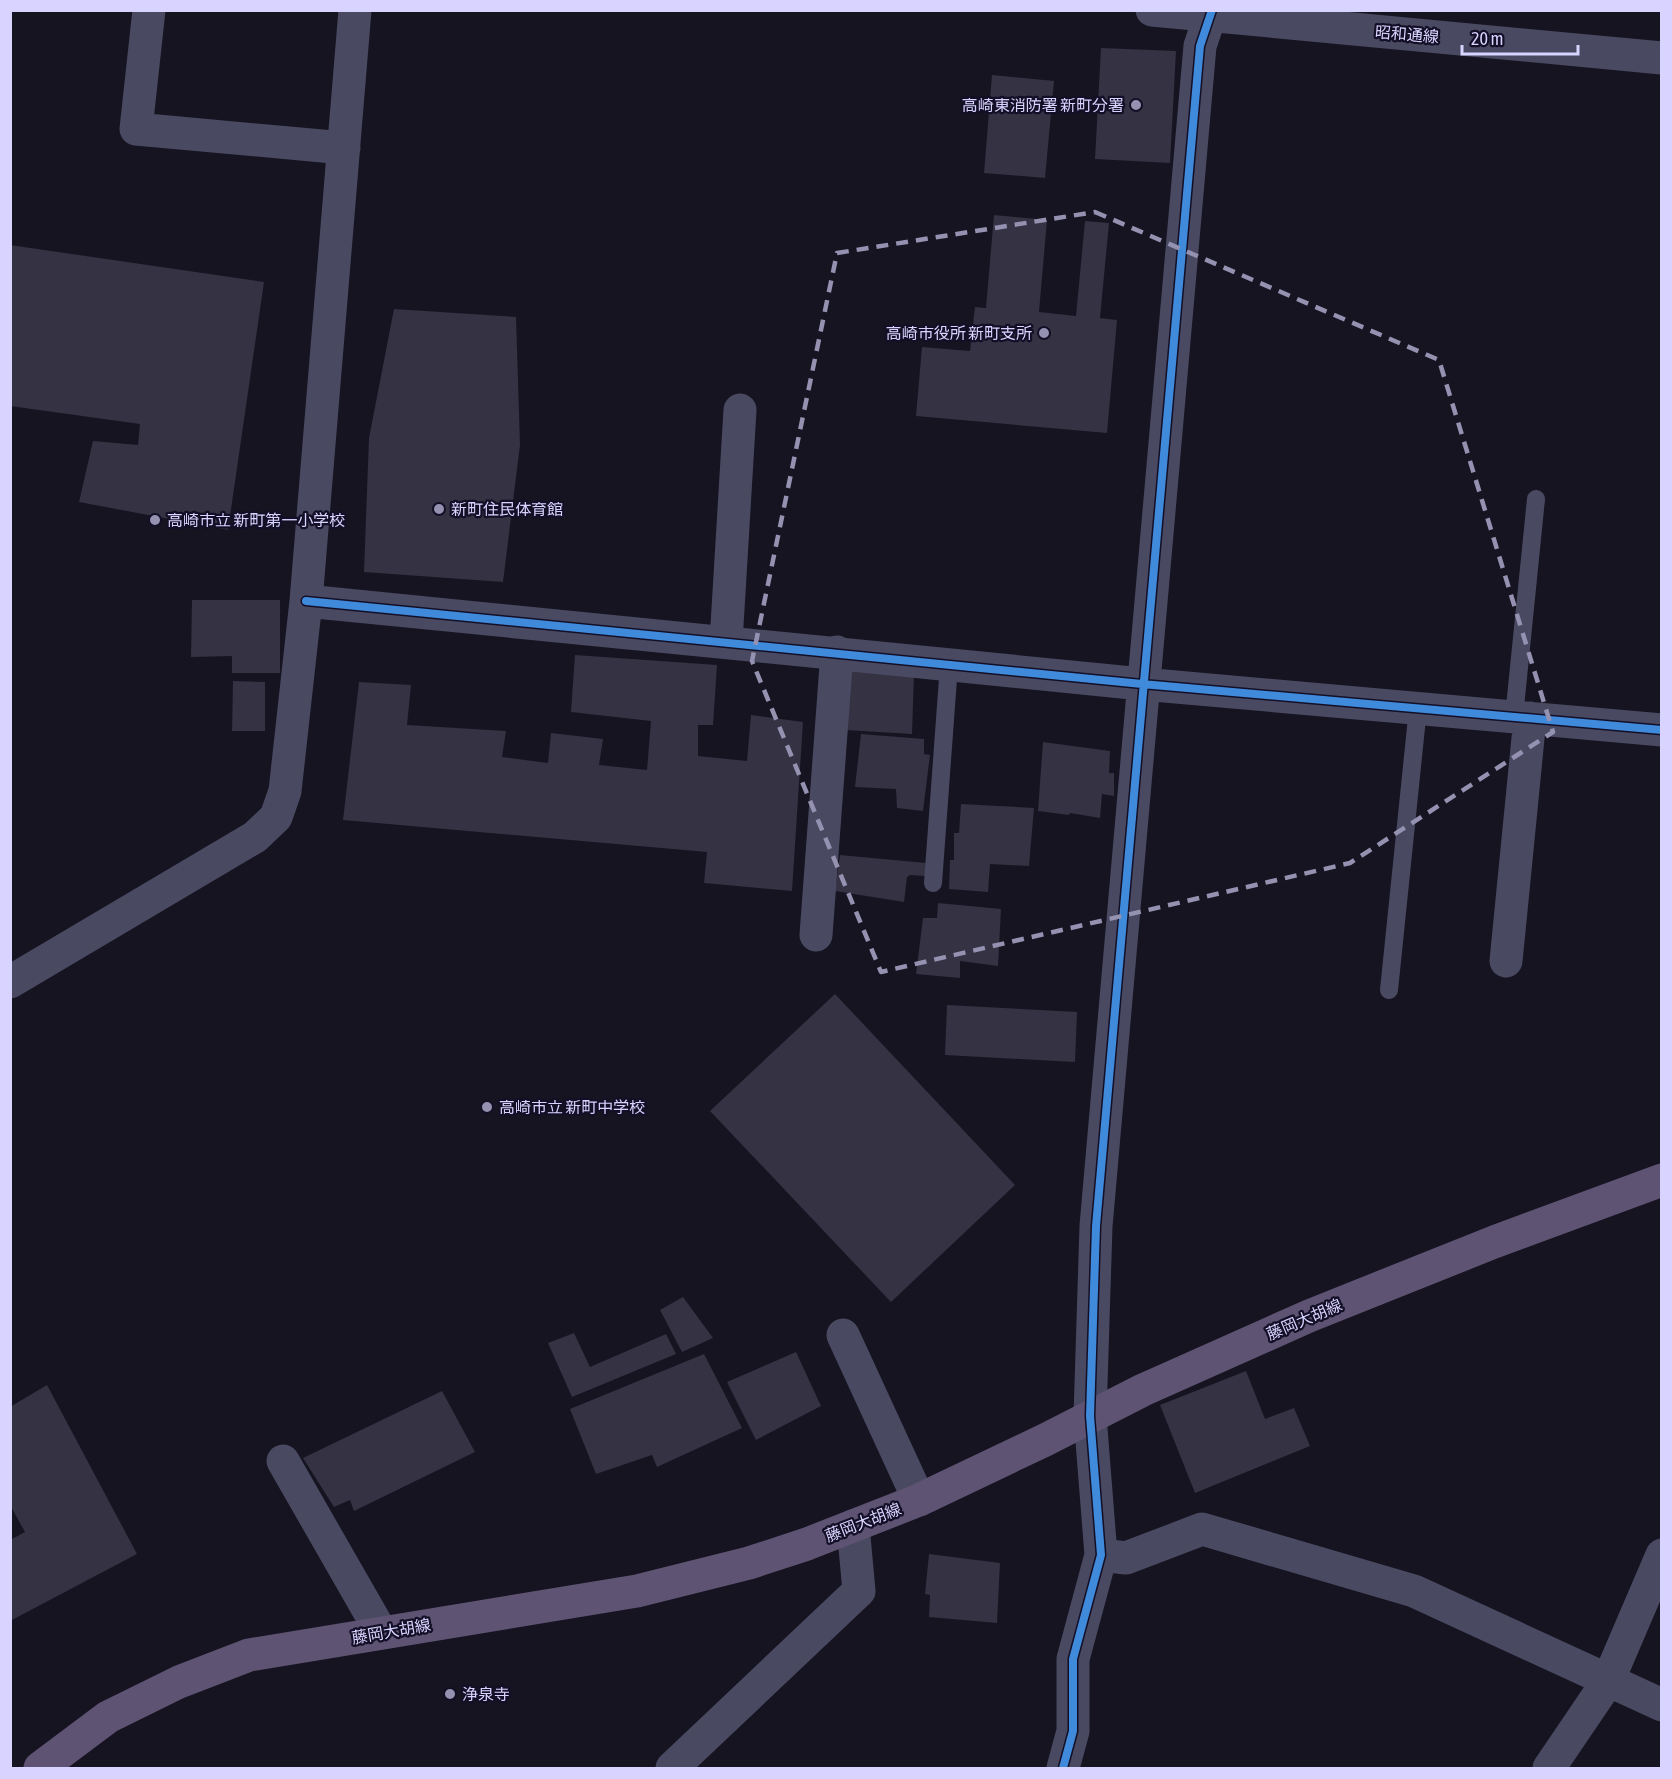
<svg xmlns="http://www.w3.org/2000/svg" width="1672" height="1779" font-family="'Asap Condensed','Noto Sans JP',sans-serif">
	<rect width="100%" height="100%" fill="#161421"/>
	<path fill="#343243" d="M1101 48 1176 51 1170 163 1095 159Z
		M992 75 1054 81 1045 178 984 173Z
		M994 215 1047 220 1039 312 1076 316 1085 221 1109 223 1100 318 1117 320 1107 433 916 416 922 347 970 351 975 307 986 308Z
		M10 245 264 282 228 530 79 502 93 441 138 445 140 424 10 406Z
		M394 309 516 317 520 445 503 582 364 572 369 438Z
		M192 600H280V673H232V656L191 657Z
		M575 655 717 665 713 725H698V756L747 761 751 715 803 722 792 891 704 883 707 852 343 820 359 682 411 685 407 725 506 731 502 757 548 763 551 733 603 739 599 765 647 770 651 721 571 712Z
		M850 669 914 674 912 734 845 730Z
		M233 681 265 682V731H232Z
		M861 734 924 739V754L930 755 923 811 897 808 896 789 855 787Z
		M1043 742 1110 751 1109 773H1114V796L1102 794 1100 818 1070 813 1069 815 1038 811Z
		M961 804 1034 808 1029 866 990 864 988 892 949 889 950 860H954V833H959Z
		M840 855 926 863 925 876 910 875 907 877 904 902 835 891Z
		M938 903 1001 909 998 966 960 961V978L916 974 923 918H937Z
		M835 994 1015 1185 891 1302 710 1111Z
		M947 1005 1077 1012 1075 1062 945 1055Z
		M683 1297 713 1338 682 1352 660 1310Z
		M574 1333 590 1367 666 1334 676 1354 572 1397 548 1343Z
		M796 1352 821 1406 756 1440 727 1382Z
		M704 1354 742 1428 657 1467 652 1455 596 1474 570 1409Z
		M1246 1371 1265 1419 1294 1408 1310 1446 1195 1493 1160 1405Z
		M47 1385 137 1554 10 1621V1540L25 1532 10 1505V1407Z
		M442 1391 475 1452 354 1511 350 1500 334 1507 303 1458Z
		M929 1554 1000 1563 997 1623 929 1617 930 1595 925 1594Z"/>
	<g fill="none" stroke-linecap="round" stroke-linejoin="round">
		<path stroke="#4a4962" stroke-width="18" d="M1514 717 1536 499
			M933 883 949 665
			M1389 990 1418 708"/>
		<path stroke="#4a4962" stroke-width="33" d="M149 10 136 129 344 148
			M1152 10 1662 58
			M306 601 1142 684 1662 730
			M726 642 740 410
			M816 935 837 652
			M1506 961 1530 718
			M10 982 255 837 276 817 285 791 306 601 355 10
			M843 1335 919 1500
			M283 1461 381 1632
			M1101 1555 1126 1558 1202 1529 1414 1591 1662 1705
			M672 1768 859 1591 853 1526
			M1063 1768 1073 1731V1659L1101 1555 1090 1416 1096 1226 1200 46 1212 10
			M1549 1768 1608 1681 1662 1555"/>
		<path stroke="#5e5373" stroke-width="33" d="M40 1768 108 1717 179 1682 249 1655 637 1591 749 1563 807 1544 919 1500 1045 1440 1143 1390 1309 1316 1494 1242 1662 1180"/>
		<g stroke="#130f26" stroke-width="11">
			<path id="cycleway" d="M306 601 1142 684 1662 730
				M1063 1768 1073 1731V1659L1101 1555 1090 1416 1096 1226 1200 46 1212 10"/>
		</g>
		<use href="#cycleway" stroke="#408adc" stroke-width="8"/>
	</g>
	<path fill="none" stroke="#9591b1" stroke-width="4.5" stroke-dasharray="12 8" stroke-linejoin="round" d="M1095 212 1439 360 1553 732 1350 863 881 972 752 661 837 253Z"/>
	<g fill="#9591b1" stroke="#130f26" stroke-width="2">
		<circle cx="1136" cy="105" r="6"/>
		<circle cx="1044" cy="333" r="6"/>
		<circle cx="439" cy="509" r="6"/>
		<circle cx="155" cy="520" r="6"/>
		<circle cx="487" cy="1107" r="6"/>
		<circle cx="450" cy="1694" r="6"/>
	</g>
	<g text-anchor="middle" stroke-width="4.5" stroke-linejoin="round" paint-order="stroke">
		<g font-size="16" fill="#d9d4ff" stroke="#130f26">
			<text transform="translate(1407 34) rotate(5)" y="6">昭和通線</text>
			<text transform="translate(1304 1319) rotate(-23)" y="6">藤岡大胡線</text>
			<text transform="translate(863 1522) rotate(-21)" y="6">藤岡大胡線</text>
			<text transform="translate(391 1631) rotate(-10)" y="6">藤岡大胡線</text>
		</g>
		<g font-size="16" fill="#d9d4ff" stroke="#130f26" text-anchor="start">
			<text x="1124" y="111" text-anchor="end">高崎東消防署 新町分署</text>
			<text x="1032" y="339" text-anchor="end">高崎市役所 新町支所</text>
			<text x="451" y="515">新町住民体育館</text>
			<text x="167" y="526">高崎市立 新町第一小学校</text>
			<text x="499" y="1113">高崎市立 新町中学校</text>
			<text x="462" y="1700">浄泉寺</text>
		</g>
	</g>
	<rect width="1672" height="1779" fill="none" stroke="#d9d4ff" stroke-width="24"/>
	<path d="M1462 45v9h116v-9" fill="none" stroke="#d9d4ff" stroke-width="3"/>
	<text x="1471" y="45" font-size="18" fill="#d9d4ff" stroke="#130f26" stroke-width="4.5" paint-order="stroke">20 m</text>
</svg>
